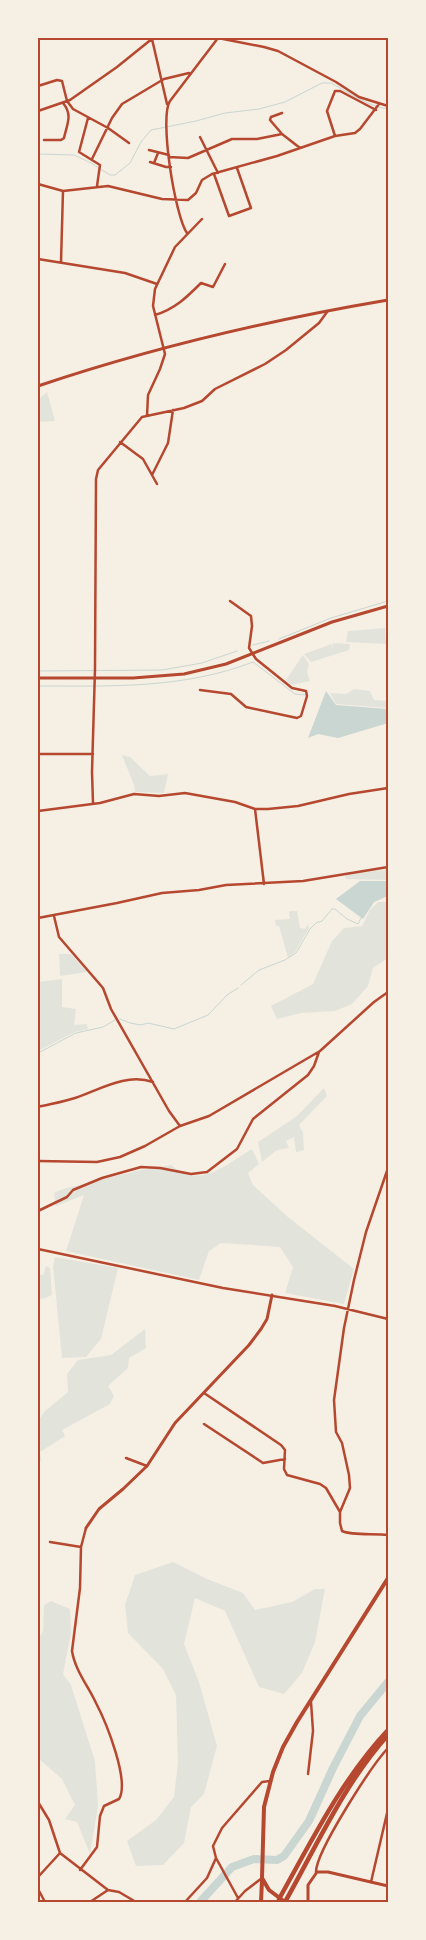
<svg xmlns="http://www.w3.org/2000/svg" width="426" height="1940" font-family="'Varela Round',sans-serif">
	<rect width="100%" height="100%" fill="#f6efe4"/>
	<path fill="#e2e4dc" d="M47 392 55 421 38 422V400Z
		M385 628 386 644 346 642 348 631Z
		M333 643 350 644 349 650 311 662 304 654 332 644V649Z
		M303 655 309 664 307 672 310 681 292 685 286 680Z
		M354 689 370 691 374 700 388 701V708L336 704 330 693 346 694Z
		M122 755 130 757 150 776 168 774 164 793 135 792 134 785Z
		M388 870V880H387L346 879 345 873Z
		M378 902H388V958L373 968 368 986 352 1004 335 1011 301 1013 277 1019 271 1006 313 984 332 941 344 928 362 926 370 910Z
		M289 911H297L300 928 305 929 308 924 309 928 295 952 288 958 279 926H276L275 920 290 919Z
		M59 954H71L87 972 60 976Z
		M62 979V1007L76 1009 74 1025 87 1024 88 1029 75 1032 38 1051V982Z
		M324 1088 327 1096 299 1125 303 1133 304 1150 296 1152 294 1137 286 1141 289 1148 277 1150 262 1162 258 1142 297 1116Z
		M252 1149 259 1164 248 1173 253 1185 288 1217 354 1269 344 1304 285 1293 293 1267 280 1247 221 1243 209 1251 199 1280 66 1251 84 1195 56 1206 54 1193C65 1187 75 1187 88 1183 115 1176 143 1169 171 1165 200 1190 225 1165 252 1149Z
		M55 1257 118 1268 101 1339 86 1357 62 1358 53 1266Z
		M46 1266 50 1268 52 1295 43 1299 38 1298V1274L43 1275Z
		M145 1329 146 1348 129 1358 128 1368 108 1386 114 1396 110 1404 62 1430 65 1436 40 1452 41 1460 38 1463V1421L44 1412 68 1392 67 1374 78 1360 111 1355Z
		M173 1562 207 1579 243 1593 255 1610 292 1602 315 1589H325L315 1642 302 1673 284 1694 259 1687 225 1611 195 1598 184 1644 199 1682 217 1746 204 1794 191 1807 184 1843 163 1865 136 1866 127 1841 156 1820 174 1797 178 1762 176 1695 163 1669 128 1633 125 1605 135 1575Z
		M51 1601 70 1609 71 1633 63 1674 71 1685 95 1761 98 1806 90 1854 77 1822 65 1819 75 1805 62 1779 38 1758V1640L43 1631 44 1605Z"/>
	<path fill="#c9d6d2" d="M326 691 336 705 388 709V723L338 738 318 734 308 738Z
		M360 881H388V896L374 902 363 919 336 899Z"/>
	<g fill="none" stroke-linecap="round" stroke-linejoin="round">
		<path stroke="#c9d6d2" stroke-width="1" d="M38 154 74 155 91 163 110 175H115L130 163 141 142 151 130 196 121 225 113 259 109 285 102 322 83H331C350 93 367 106 388 109
			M279 639 331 618 388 601
			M253 645 269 641
			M38 671 162 670 202 663 237 651
			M38 686C111 686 183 689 253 662L295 694 305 695
			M241 985 259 970 285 960 296 953 310 929 316 923 322 921 332 909H335L347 919 358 924 361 918
			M120 1019 130 1023 141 1025 148 1023 174 1029 208 1015 227 995 238 988
			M38 1053 76 1033 103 1027 115 1020"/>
		<path stroke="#c9d6d2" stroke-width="8" d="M200 1902 232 1867 254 1859 277 1860 284 1856 309 1821 333 1768 360 1716 388 1682"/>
		<path stroke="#b5482f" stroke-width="2.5" d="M218 38 264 47 278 51 336 82 359 97 388 106
			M152 39 167 104
			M38 86 57 80 62 81 67 101 73 109 108 128 129 143
			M38 111 70 100 117 67 153 38
			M282 113 271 117 270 120 282 134 300 148
			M88 118 79 152 100 165 97 186
			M335 136 327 111 335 91H340L376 110
			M200 137 218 173
			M44 140H61L64 138C67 124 73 115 63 103
			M149 150 169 155
			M169 157 188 158 232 139H257L282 134
			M92 159 112 118 122 104 164 79 189 73
			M150 162 166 167H171
			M154 163 158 153
			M214 174 229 216 251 208 237 168
			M38 184 63 191 108 186 162 199 188 200 196 193 202 180 212 174 277 156 335 136 355 133 360 129 379 104
			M187 233C175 216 159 117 170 101L218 38
			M38 259 125 273 157 284
			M61 262 63 191
			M155 315C175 309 187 297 201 283L213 287 225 264
			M147 416 148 395 160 369 165 354 153 306 155 289 175 247 202 219
			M120 442 143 459 157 484
			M152 475 168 443 173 410
			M200 690 231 694 246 707 297 718 301 716 307 696 306 691 292 688 256 659 249 648 252 626 251 616 230 601
			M38 754H93
			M93 803 92 772 95 669 96 479 98 470 142 417 184 408 202 401 215 389 265 364 286 350 319 323 327 312
			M255 809 264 884
			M38 811 100 803 134 794 159 796 185 793 235 802 255 809H268L298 806 349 794 388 788
			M54 916 59 937 103 988 111 1009 169 1111 180 1126
			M38 918 117 903 162 893 199 890 226 885 303 881 388 867
			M38 1107C50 1104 63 1102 75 1098 101 1089 126 1073 153 1082
			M38 1161 97 1162 120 1157 145 1146 180 1126 209 1116 320 1051 374 1002 388 992
			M388 1168 366 1232 354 1280 344 1328 334 1400 336 1432 342 1443 349 1475 350 1488 340 1512V1523L342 1531C353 1536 375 1533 388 1535
			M38 1211 67 1197 73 1190 102 1178 141 1167 160 1168 191 1174 207 1172 237 1149 253 1119 308 1075 314 1066 319 1052
			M38 1249 223 1288 335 1306 388 1319
			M204 1393 281 1445 285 1450 284 1469 287 1475 320 1484 326 1488 340 1512
			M204 1424 263 1463 285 1459
			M126 1458 147 1466
			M50 1542 81 1547
			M308 1774 313 1731 311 1702
			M38 1802 49 1820 60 1853 108 1890 119 1892 136 1902
			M80 1870 97 1847 100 1816 104 1806 119 1799C130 1781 106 1722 96 1703 88 1686 75 1670 72 1651L80 1588 81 1547 86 1528
			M316 1872C316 1851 372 1765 388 1748
			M38 1877 60 1853
			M371 1882 388 1809
			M38 1889 45 1902
			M238 1898 216 1858 213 1846 222 1828 262 1782 270 1781
			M90 1902 108 1890
			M185 1902 207 1878 216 1858
			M235 1902 245 1891 262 1878"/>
		<path stroke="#b5482f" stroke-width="3" d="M38 678H133L184 674 226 664 332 622 388 606
			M86 1528 99 1509 123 1489 147 1466 175 1423 249 1345 261 1329 267 1319 272 1295"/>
		<path stroke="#b5482f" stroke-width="3" d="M38 386C151 348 270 320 388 300
			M308 1902V1885L317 1872H328L388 1886"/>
		<path stroke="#b5482f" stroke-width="4" d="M261 1902 262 1880
			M285 1902 269 1890 262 1878 264 1807 273 1772 283 1747 297 1722 388 1578"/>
		<path stroke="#b5482f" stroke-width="4.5" d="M279 1899C312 1840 342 1779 388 1730
			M285 1902C317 1845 344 1784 388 1735"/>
	</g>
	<rect width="426" height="1940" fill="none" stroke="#f6efe4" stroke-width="78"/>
	<rect x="39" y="39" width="348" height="1862" fill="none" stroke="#b5482f" stroke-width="2"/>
</svg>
